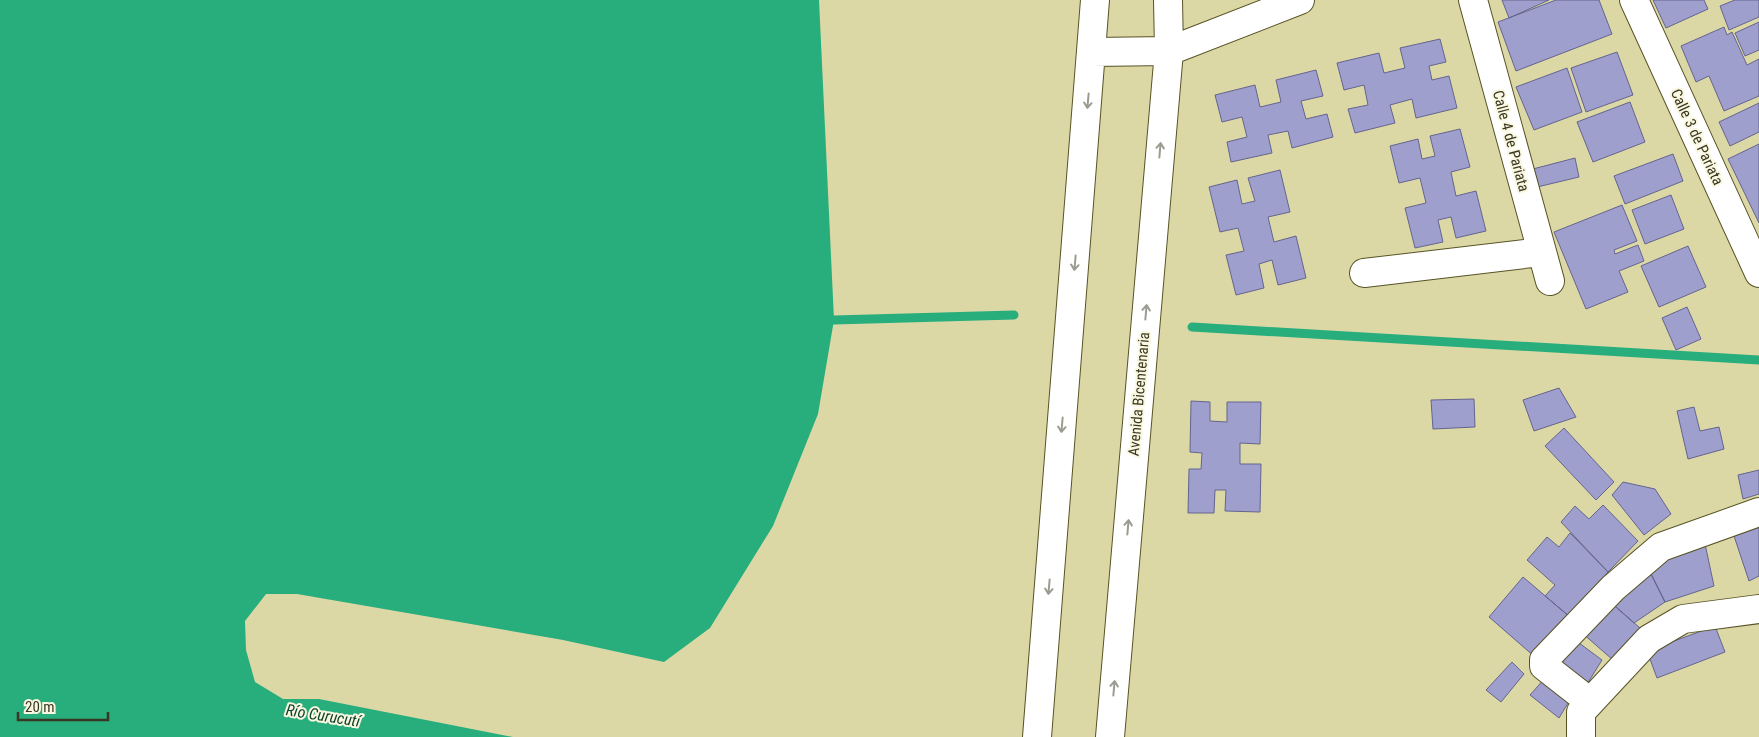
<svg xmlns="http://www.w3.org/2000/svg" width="1759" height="737" font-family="'Roboto Condensed',sans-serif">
	<rect width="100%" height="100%" fill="#dcd8a6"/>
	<path fill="#28ad7d" d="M0 0H819L834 320 818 414 773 526 710 628 664 662 563 640 297 594H266L245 621 246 650 255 682 283 699H319L513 737H0Z"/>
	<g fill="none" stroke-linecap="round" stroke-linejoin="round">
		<path stroke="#28ad7d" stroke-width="9" d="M834 320 1014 315
			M1192 327 1759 360"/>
	</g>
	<path fill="#9e9fcd" stroke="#64648e" d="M1502 0H1549L1509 18Z
		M1556 0H1599L1612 34 1516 71 1498 22Z
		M1653 0H1704L1708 9 1666 28Z
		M1735 0H1759V17L1729 30 1720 6Z
		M1759 22V50L1745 56 1735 33Z
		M1724 27 1727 35 1732 32 1747 65 1759 59V96L1724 111 1709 76 1696 82 1681 46Z
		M1440 39 1446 62 1429 66 1432 80 1449 76 1457 108 1416 118 1412 99 1390 105 1395 123 1355 133 1348 109 1368 105 1364 85 1344 90 1337 63 1379 53 1384 73 1405 68 1400 48Z
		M1617 52 1633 95 1586 112 1571 68Z
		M1567 68 1582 112 1534 130 1516 87Z
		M1316 70 1323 96 1301 101 1306 119 1327 114 1333 137 1292 148 1288 131 1268 135 1272 153 1231 162 1227 142 1247 137 1242 117 1222 122 1215 95 1255 85 1260 107 1281 102 1276 80Z
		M1630 102 1645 142 1593 162 1577 122Z
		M1759 103V132L1730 146 1719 122Z
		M1460 129 1470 167 1451 172 1456 196 1476 191 1486 231 1456 238 1451 217 1438 220 1443 242 1415 248 1405 208 1426 203 1420 178 1399 183 1390 146 1418 139 1422 159 1435 156 1430 136Z
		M1759 144V223L1728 159Z
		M1673 154 1683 181 1625 204 1614 176Z
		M1575 158 1579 177 1533 188 1529 170Z
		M1280 170 1290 212 1268 217 1274 242 1296 236 1306 278 1278 285 1272 260 1259 264 1264 288 1236 295 1226 255 1244 251 1238 228 1220 232 1209 187 1237 180 1242 204 1255 201 1248 178Z
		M1671 195 1684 229 1645 244 1632 210Z
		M1622 205 1637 241 1614 250 1615 254 1638 245 1644 261 1619 271 1628 292 1586 309 1554 232Z
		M1688 246 1706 287 1659 307 1641 266Z
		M1687 307 1701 339 1676 350 1662 318Z
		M1559 388 1576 417 1534 431 1523 400Z
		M1474 399 1475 427 1433 429 1431 400Z
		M1191 401 1210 402V421L1227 422V402H1261L1260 444 1240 443V464H1261L1260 512 1225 511 1226 490H1215L1214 513H1188L1189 469H1201L1202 453 1190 452Z
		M1694 407 1700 431 1719 427 1724 449 1688 459 1677 411Z
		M1564 428 1614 482 1596 500 1545 446Z
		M1759 470V494L1743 499 1738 475Z
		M1623 482 1655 489 1671 514 1644 535 1612 495Z
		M1603 505 1638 541 1608 572 1561 522 1575 506 1589 519Z
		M1759 524V576L1749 581 1733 533Z
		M1570 533 1608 572 1570 617 1545 596 1555 585 1527 560 1547 537 1559 547Z
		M1704 539 1714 586 1665 602 1647 566Z
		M1647 566 1665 602 1634 623 1608 600Z
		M1523 577 1570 617 1535 657 1489 617Z
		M1608 600 1640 628 1613 660 1581 632Z
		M1715 626 1725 652 1657 678 1647 651Z
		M1575 640 1602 660 1584 689 1549 666Z
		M1512 662 1524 674 1501 702 1486 690Z
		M1546 677 1571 698 1559 718 1530 695Z"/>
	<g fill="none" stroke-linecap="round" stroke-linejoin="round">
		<g stroke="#575325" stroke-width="30">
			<path id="minor" d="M1473 0 1550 281
				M1634 0 1759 273
				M1092 52 1169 51 1300 0
				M1364 273 1541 252
				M1590 702 1544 666V660L1613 588 1661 547 1759 512
				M1037 737 1095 0
				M1110 737 1169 51 1168 0
				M1581 737V712L1649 639 1683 619 1759 609"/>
		</g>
		<use href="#minor" stroke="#fff" stroke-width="28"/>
	</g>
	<defs><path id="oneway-shaft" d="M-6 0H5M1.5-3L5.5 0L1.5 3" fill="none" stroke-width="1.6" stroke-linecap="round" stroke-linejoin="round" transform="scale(1.25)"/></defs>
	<g stroke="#9c9b91">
		<use href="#oneway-shaft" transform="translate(1088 101) rotate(95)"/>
		<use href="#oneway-shaft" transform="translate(1160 150) rotate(-85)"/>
		<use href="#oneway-shaft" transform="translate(1075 263) rotate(95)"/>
		<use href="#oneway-shaft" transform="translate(1146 312) rotate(-85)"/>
		<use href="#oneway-shaft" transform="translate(1062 425) rotate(95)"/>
		<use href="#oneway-shaft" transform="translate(1128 527) rotate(-85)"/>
		<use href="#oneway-shaft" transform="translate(1049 587) rotate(95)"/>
		<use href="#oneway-shaft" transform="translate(1114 688) rotate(-85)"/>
	</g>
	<g text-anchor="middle" stroke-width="4" stroke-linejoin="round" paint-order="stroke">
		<g font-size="15" fill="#393723" stroke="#f9f7df">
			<text transform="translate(1697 137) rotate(65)" y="5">Calle 3 de Pariata</text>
			<text transform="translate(1511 141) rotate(75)" y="5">Calle 4 de Pariata</text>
			<text transform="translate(1139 394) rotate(-85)" y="5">Avenida Bicentenaria</text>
		</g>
		<g font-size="16" font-style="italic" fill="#0d422e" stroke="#f9f7df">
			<text transform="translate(323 715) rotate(9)" y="6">Río Curucutí</text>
		</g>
	</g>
	<path d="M18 712v8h90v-8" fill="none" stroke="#393723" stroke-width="2.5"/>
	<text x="25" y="712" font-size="15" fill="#393723" stroke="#f9f7df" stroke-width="4" paint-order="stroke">20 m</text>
</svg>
